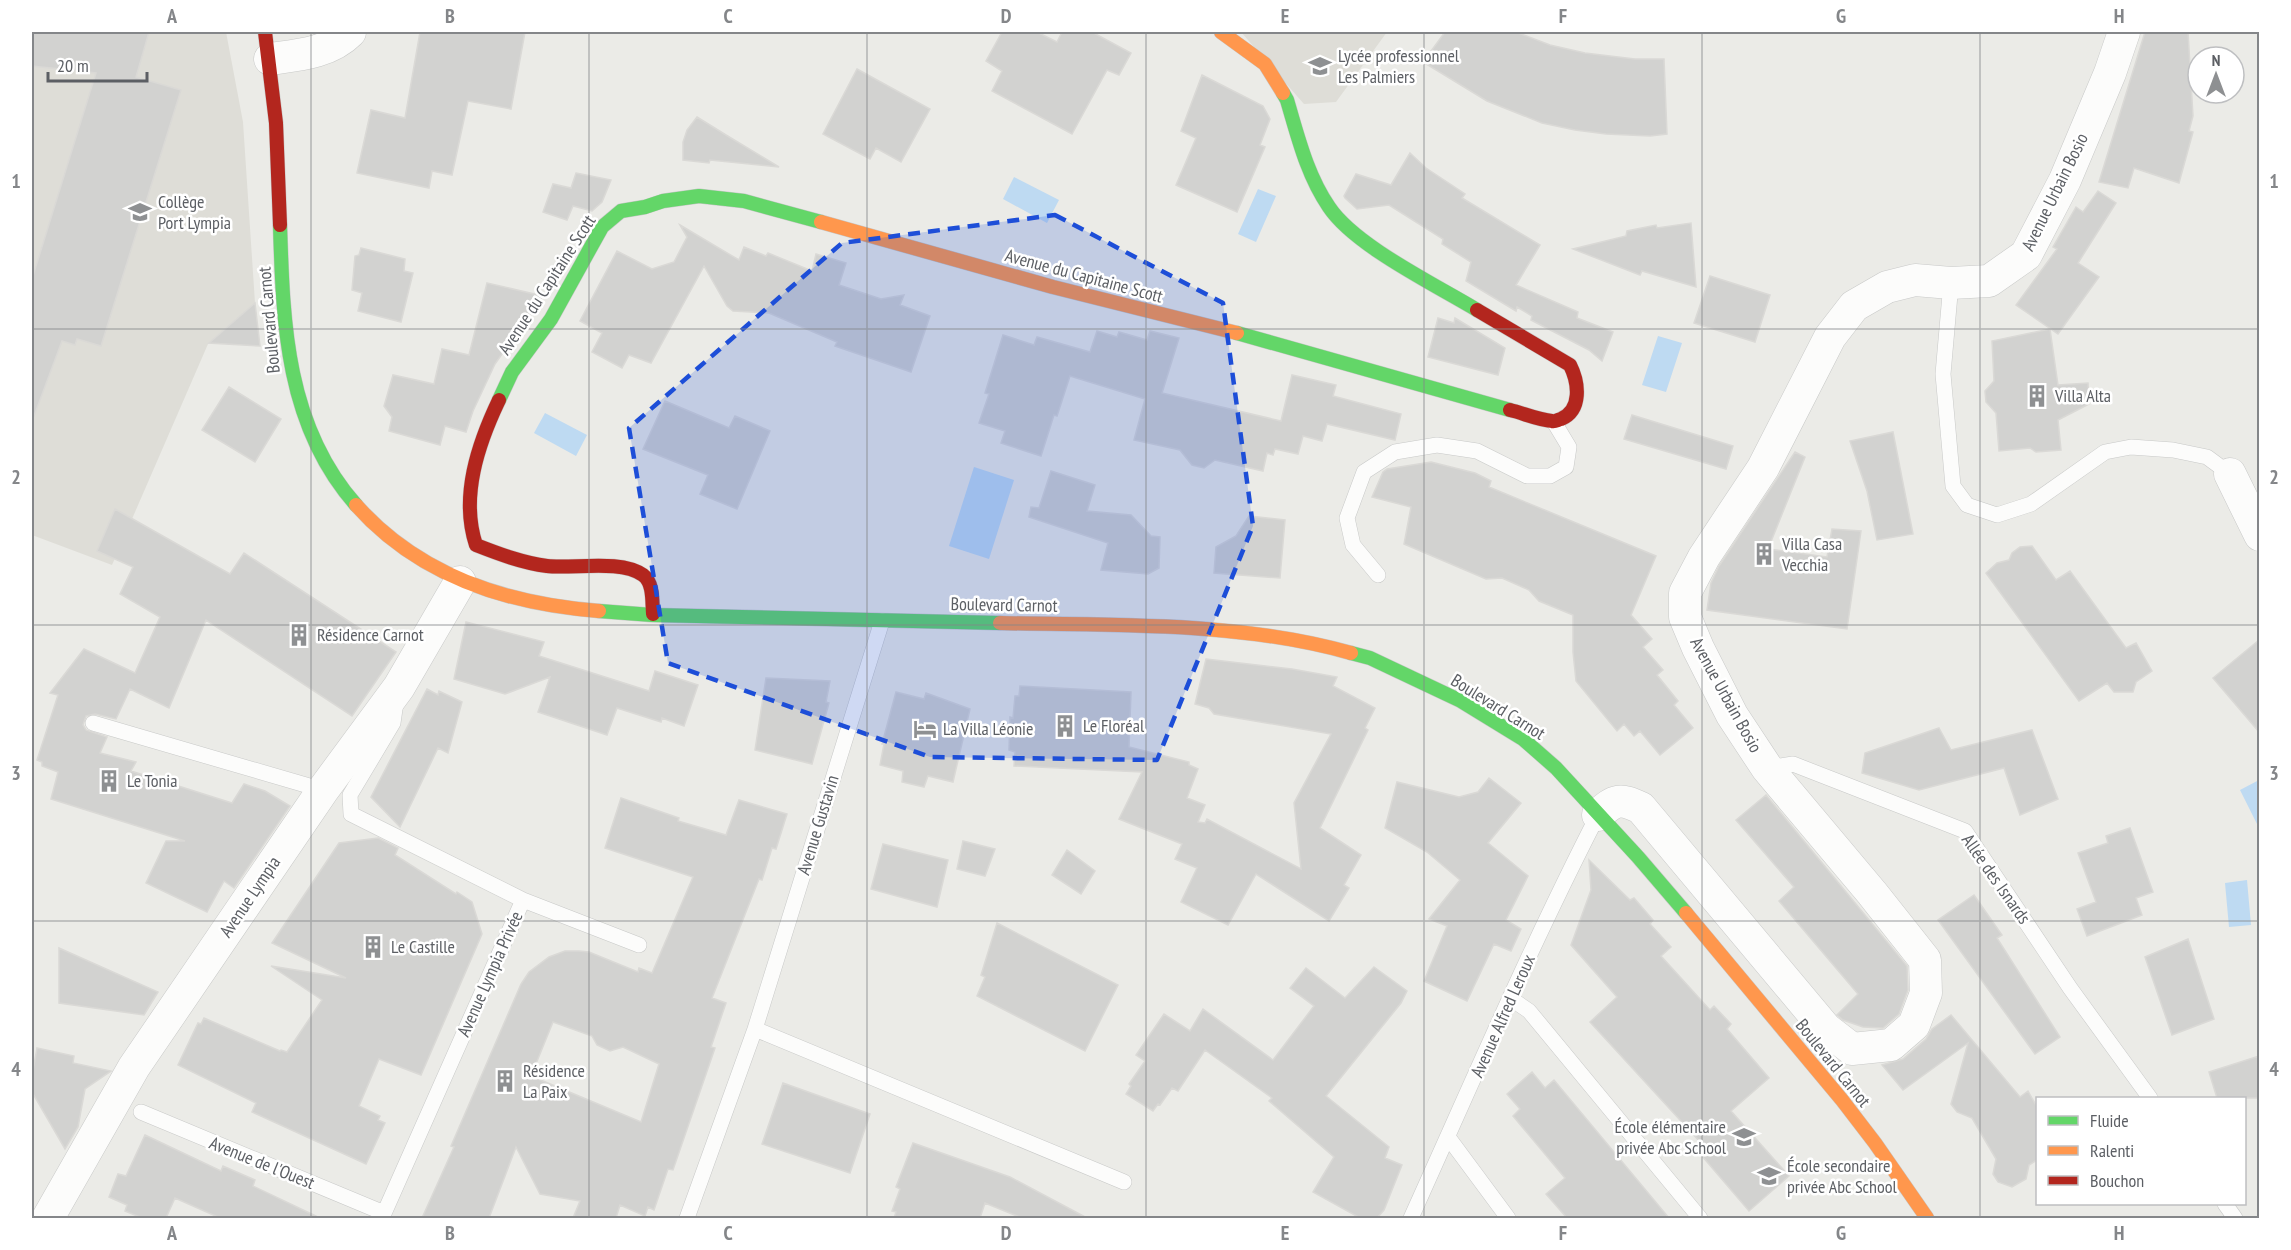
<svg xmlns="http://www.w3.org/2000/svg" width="2291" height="1250" font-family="'PT Sans Narrow',sans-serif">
	<rect width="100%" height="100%" fill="#ebebe7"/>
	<path fill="#deddd7" d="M32 32H226L243 122 255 303 208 344 112 565 32 535Z
		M1241 32H1387L1336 102 1304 104Z"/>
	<path fill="#bedaf2" d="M1014 177 1059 200 1047 223 1003 199Z
		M1258 189 1276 196 1256 242 1238 234Z
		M1658 336 1682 343 1666 392 1642 385Z
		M545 413 587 435 576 456 534 433Z
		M974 467 1014 480 989 559 949 546Z
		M2259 780V828L2240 790Z
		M2247 880 2251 925 2229 927 2225 883Z"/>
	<path fill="#d2d2d0" stroke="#dad9d6" stroke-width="1.5" fill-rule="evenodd" d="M32 32H149L136 77 181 90 101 346 77 339 75 345 62 341 34 416 32 415V279L96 73 32 66Z
		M420 32H525L511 109 468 101 452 175 432 171 429 188 357 173 371 110 405 118Z
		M1002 32H1037L1057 42 1062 32H1092L1131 53 1119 75 1107 70 1072 134 992 91 1002 71 986 61Z
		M1445 32H1516L1550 45 1585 53 1635 59H1664L1667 134 1650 136 1606 134 1575 130 1542 123 1487 101 1423 62Z
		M2145 32H2188L2193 116 2189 131 2193 132 2179 183 2134 168 2128 188 2099 182Z
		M857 69 930 109 901 162 876 148 870 159 823 134Z
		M1202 75 1263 106 1270 119 1260 145 1265 147 1237 212 1176 185 1196 138 1181 131Z
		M697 117 726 135 779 167 710 160 709 163 683 160V142L687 130Z
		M1410 153 1426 168 1465 194 1462 198 1540 245 1516 285 1578 312 1577 318 1613 332 1602 361 1589 350 1531 320 1532 316 1517 307 1516 311 1466 281 1471 262 1442 244 1443 239 1389 205 1357 209 1345 198 1344 196 1356 174 1391 185Z
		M576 173 611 180 602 202 592 211 573 206 567 220 543 212 553 184 571 188Z
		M2098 191 2116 203 2078 263 2099 277 2058 334 2016 305 2057 249 2053 247 2076 207 2083 212Z
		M1691 223 1696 287 1642 271 1640 275 1573 249 1626 236 1627 231 1656 225 1657 228Z
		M680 225 739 260 744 247 766 256 768 253 812 271 816 254 846 263 839 285 881 299 904 295 900 305 930 316 911 372 835 346 837 342 769 313 733 311 727 306 704 266 651 363 629 355 622 368 592 352 602 333 580 321 617 251 652 269 674 262 687 237Z
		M361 248 405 259 404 271 413 273 401 322 358 311 362 293 352 290 355 256 359 255Z
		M1710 276 1770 295 1755 342 1694 323Z
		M487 283 543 296 495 364 473 411 466 432 445 426 440 445 389 431 392 417 384 406 393 375 434 384 442 349 469 355Z
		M255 303 260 346 209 343Z
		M1438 318 1454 323 1455 318 1505 348 1498 375 1428 357Z
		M2050 329 2058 385 2088 383 2089 404 2058 420 2061 450 2036 452 2030 448 1999 451 1996 413 1986 402 1985 391 1994 381 1992 341Z
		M1097 331 1117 337 1119 332 1147 340 1150 331 1179 338 1162 393 1281 421 1292 375 1336 385 1333 396 1401 414 1395 440 1327 424 1322 441 1303 436 1298 454 1275 449 1273 455 1267 453 1263 471 1215 460 1204 468 1192 465 1180 450 1134 440 1145 399 1070 376 1057 416 1054 415 1041 456 1001 443 1005 431 979 423 989 394 985 393 1003 335 1034 345 1037 337 1090 352Z
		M229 387 281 419 255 462 202 430Z
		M665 401 729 428 735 416 770 431 737 509 700 494 708 475 643 449Z
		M1632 415 1733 446 1726 469 1624 439Z
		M1893 432 1913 534 1877 540 1867 491 1850 441Z
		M1795 452 1805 457 1768 549 1827 557 1832 529 1861 531 1847 629 1707 610 1711 583 1719 566Z
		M1431 462 1475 473 1491 481 1489 487 1656 556 1631 615 1652 639 1643 647 1663 670 1657 675 1678 701 1674 705 1693 728 1660 755 1640 731 1634 736 1624 724 1617 731 1576 681 1573 652V615L1539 601 1529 590 1502 578 1486 579 1404 544 1411 507 1372 497 1383 472 1387 469Z
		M1051 471 1095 485 1087 511 1131 515 1151 536 1160 537 1159 568 1148 574 1101 570 1108 543 1029 517 1031 507 1039 508Z
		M115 509 230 574 244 553 396 652 352 716 206 620 169 708 130 689 116 719 95 714 86 716 83 725 86 730 107 737 100 753 136 762 131 771 232 803 244 784 265 791 290 806 234 888 224 881 207 912 146 883 166 841H185L51 799 58 772 42 766V762L37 760 58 695 50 693 84 649 135 673 160 617 120 594 133 567 97 551Z
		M1249 516 1285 520 1280 578 1214 573 1216 547 1236 536Z
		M2032 546 2056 580 2070 571 2126 648 2136 643 2152 671 2136 682 2133 692H2114L2107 683 2079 701 1986 573 1997 563 2009 560 2012 553 2020 547Z
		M466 622 544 642 539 656 649 691 655 671 698 685 684 726 662 718 661 722 617 708 607 735 538 712 550 677 505 694 454 679Z
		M2259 640V732L2213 678Z
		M1206 659 1292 669 1337 677 1333 686 1375 708 1365 728 1368 730 1320 828 1361 855 1344 885 1349 888 1329 921 1256 874 1228 925 1181 902 1197 868 1175 859 1182 844 1119 819 1142 772 1014 766 1015 752 1009 750 1010 717 1013 718 1015 696H1019L1020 686 1131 692 1129 747 1189 762V765L1198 769 1187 798 1205 805 1198 822 1205 823 1207 819 1301 869 1294 803 1331 734 1214 714 1209 708 1195 704Z
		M766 678 830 681 826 702 829 703 812 764 755 750Z
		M427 689 438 695 439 691 462 702 448 753 438 748 400 827 371 797Z
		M896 692 924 699 926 693 970 709 953 782 928 776 924 787 902 782 903 771 880 765 884 744H882Z
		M1939 728 1951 750 2032 730 2058 799 2020 815 2004 768 1919 790 1862 773 1865 753Z
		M1489 778 1521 803 1488 843 1528 876 1506 920 1521 929 1511 951 1494 944 1467 1001 1424 981 1447 926 1429 919 1460 880 1427 852 1385 828 1397 782 1459 797 1478 792Z
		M1766 795 1907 966 1908 990 1899 1014 1883 1028 1863 1027 1843 1020 1837 1015 1858 994 1779 901 1794 887 1736 820Z
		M621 798 679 818 678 821 726 835 739 800 787 814 776 849 772 848 762 880 759 879 712 998 726 1003 711 1047 715 1048 673 1170 668 1169 654 1210 648 1207 645 1216 620 1205 616 1218H573L580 1201 540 1194 516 1147 489 1218H422L454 1147 451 1146 521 984 529 972 549 957 565 951H579L589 952 638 972 639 968 652 973 693 877 605 848ZM553 1022 592 1036 597 1045 610 1051 623 1047 659 1064 641 1122 531 1076Z
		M2130 828 2153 892 2136 898 2142 915 2087 936 2077 909 2096 902 2078 853 2108 843 2106 836Z
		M378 838 398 848 395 855 456 894 457 892 472 902 482 934 421 1075 379 1059 359 1106 380 1116 378 1120 385 1123 366 1164 252 1112 256 1103 178 1065 198 1023 201 1024 204 1018 280 1051 281 1050 287 1052 322 1000 271 966 346 978 272 943 339 843Z
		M963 841 995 849 985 876 957 869Z
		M883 844 948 860 937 907 871 889Z
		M1067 850 1095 871 1081 894 1052 875Z
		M1589 860 1630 900 1634 898 1653 920 1650 924 1671 947 1661 956 1710 1010 1714 1006 1731 1024 1727 1029 1769 1078 1731 1111 1789 1176 1749 1211 1696 1149 1702 1144 1590 1022 1617 997 1571 945 1591 890Z
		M1974 895 2002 935 1997 938 2060 1037 2035 1054 1938 920Z
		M997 923 1118 985 1085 1051 977 996 985 977 981 975Z
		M2188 939 2214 1019 2172 1035 2145 957Z
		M59 948 158 992 144 1015 59 1003Z
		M1374 967 1407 991 1401 1003 1326 1096 1389 1147 1385 1158 1402 1165 1384 1210 1377 1218H1360L1313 1192 1334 1157 1269 1101 1272 1098 1205 1050 1178 1091 1172 1088 1160 1105 1158 1104 1153 1111 1126 1094 1131 1086 1129 1084 1145 1061 1136 1055 1164 1014 1190 1031 1203 1009 1273 1060 1314 1006 1290 988 1306 968 1345 998Z
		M1951 1015 2020 1097 2028 1091 2037 1107V1160L2029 1165 2026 1179 2012 1187 1998 1182 1993 1174 1996 1159 1972 1118 1957 1112 1951 1104 1968 1043 1903 1090 1882 1065 1903 1059 1926 1039 1932 1029Z
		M37 1048 74 1056 73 1063 111 1071 85 1089 78 1127 65 1149 32 1092V1076Z
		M2259 1056V1098H2217L2209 1072Z
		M1532 1072 1545 1088 1554 1080 1669 1218H1567L1546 1194 1565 1178 1513 1116 1520 1109 1507 1094Z
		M783 1083 870 1114 850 1173 762 1144Z
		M145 1135 221 1171 223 1166 255 1180 253 1186 320 1218H220L175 1198 166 1218H142L125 1211 127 1205 109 1197 118 1174 126 1176Z
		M913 1143 1010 1177 1087 1218H1022L985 1203 980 1218H894L896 1212 892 1211 900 1189 896 1187Z"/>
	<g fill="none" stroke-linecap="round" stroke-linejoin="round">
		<g stroke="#c8c9c8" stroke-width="16">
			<path id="lane" d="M1951 283 1943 374 1953 486 1967 505 1997 515 2031 504 2105 452 2131 447 2173 450 2207 457 2230 474
				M1378 575 1353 545 1347 518 1364 472 1395 452 1437 445 1477 451 1527 476H1550L1566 467 1569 447 1554 422
				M93 723 323 790
				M1767 768 1793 764 1965 831 2070 988 2150 1098
				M523 900 639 945
				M1510 998 1529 1011 1700 1218
				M755 1029 1124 1182
				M141 1112 384 1213
				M1448 1137 1508 1218
				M2225 1204 2235 1218
				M382 1218 523 900 351 814 350 795 393 723 396 702
				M687 1218 755 1029 882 621
				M1411 1218C1472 1083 1530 947 1598 815"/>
		</g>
		<g stroke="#c8c9c8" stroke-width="33">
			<path id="street" d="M270 59C299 55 329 53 350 32
				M2230 474 2260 535
				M1598 815C1615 799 1620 798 1641 808L1826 1029 1852 1049 1891 1045 1914 1025 1926 993 1925 960 1872 893 1767 768 1732 715 1698 648 1685 617V593L1704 557 1763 468 1830 337 1854 306 1887 287 1915 280 1951 283 1989 281 2026 255 2065 180 2110 73 2124 32
				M48 1218 134 1067 323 790 399 687 460 582"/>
		</g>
		<g stroke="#c7c7c7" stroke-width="15">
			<path id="fast" d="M1283 93 1287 100C1298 137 1307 175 1329 207 1355 246 1436 285 1477 310
				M280 225C283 324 286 426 356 505
				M1237 333 1510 410
				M499 400 512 372 551 319 602 227 621 211 645 207 663 201 699 196 744 201 821 222
				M599 611 652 615 1000 623
				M1351 653 1370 658 1461 701 1523 739 1556 768 1638 857 1686 913"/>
		</g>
		<g stroke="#c7c7c7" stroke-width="15">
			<path id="slow" d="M1221 32 1265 64 1283 93
				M821 222 1053 287 1237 333
				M356 505C419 576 506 604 599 611
				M1000 623C1117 626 1238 621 1351 653
				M1686 913 1842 1100 1875 1143 1927 1218"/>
		</g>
		<g stroke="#c7c7c7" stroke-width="15">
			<path id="jam" d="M265 32 276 123 280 225
				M1477 310 1570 365C1579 383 1582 410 1561 419 1557 420 1555 422 1552 421 1538 420 1523 413 1510 410
				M499 400C478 444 460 497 476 545 499 554 523 563 547 566 573 569 621 559 643 575 654 583 652 602 653 614"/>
		</g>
		<use href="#lane" stroke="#fcfcfb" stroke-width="15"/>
		<use href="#street" stroke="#fcfcfb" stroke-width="32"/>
		<use href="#fast" stroke="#63d668" stroke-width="14"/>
		<use href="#slow" stroke="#ff974d" stroke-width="14"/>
		<use href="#jam" stroke="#b3261e" stroke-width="14"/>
	</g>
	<path fill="#1d4ed8" fill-opacity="0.2" stroke="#1d4ed8" stroke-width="4.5" stroke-dasharray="12 8" stroke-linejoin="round" d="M1055 215 1223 303 1253 526 1157 760 930 757 668 663 629 428 842 243Z"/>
	<path fill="none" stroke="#848689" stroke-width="1.5" stroke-opacity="0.55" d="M311 32V1218M589 32V1218M867 32V1218M1146 32V1218M1424 32V1218M1702 32V1218M1980 32V1218M32 329H2260M32 625H2260M32 921H2260"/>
	<defs>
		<g id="school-bare" transform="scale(1.8)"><path d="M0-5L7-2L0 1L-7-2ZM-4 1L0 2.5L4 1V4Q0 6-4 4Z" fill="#8e9092" stroke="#fff" stroke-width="2.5" paint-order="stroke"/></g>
		<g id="building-bare" transform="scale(1.8)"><path d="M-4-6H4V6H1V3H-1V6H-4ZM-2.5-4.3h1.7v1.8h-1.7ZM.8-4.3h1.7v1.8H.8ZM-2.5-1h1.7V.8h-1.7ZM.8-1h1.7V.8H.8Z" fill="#8e9092" stroke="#fff" stroke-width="2.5" paint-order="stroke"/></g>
		<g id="hotel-bare" transform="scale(1.8)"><path d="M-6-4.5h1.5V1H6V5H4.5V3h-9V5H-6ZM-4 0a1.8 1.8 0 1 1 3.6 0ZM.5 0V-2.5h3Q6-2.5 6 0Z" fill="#8e9092" stroke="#fff" stroke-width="2.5" paint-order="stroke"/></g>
	</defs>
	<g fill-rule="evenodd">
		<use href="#school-bare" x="1320" y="66"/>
		<use href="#school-bare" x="140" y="212"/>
		<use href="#building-bare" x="2037" y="396"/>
		<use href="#building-bare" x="1764" y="554"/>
		<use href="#building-bare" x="299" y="635"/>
		<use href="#building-bare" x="1065" y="726"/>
		<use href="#hotel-bare" x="925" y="729"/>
		<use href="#building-bare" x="109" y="781"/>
		<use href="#building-bare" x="373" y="947"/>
		<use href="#building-bare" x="505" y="1081"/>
		<use href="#school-bare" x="1744" y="1137"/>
		<use href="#school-bare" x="1769" y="1176"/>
	</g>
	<g text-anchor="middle" stroke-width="5" stroke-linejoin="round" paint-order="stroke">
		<g font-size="18" fill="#5c5f64" stroke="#fff" text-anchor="start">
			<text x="1338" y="62">Lycée professionnel<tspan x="1338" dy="21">Les Palmiers</tspan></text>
			<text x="158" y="208">Collège<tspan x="158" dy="21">Port Lympia</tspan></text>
			<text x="2055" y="402">Villa Alta</text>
			<text x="1782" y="550">Villa Casa<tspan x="1782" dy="21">Vecchia</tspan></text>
			<text x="317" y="641">Résidence Carnot</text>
			<text x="1083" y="732">Le Floréal</text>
			<text x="943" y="735">La Villa Léonie</text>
			<text x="127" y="787">Le Tonia</text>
			<text x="391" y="953">Le Castille</text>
			<text x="523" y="1077">Résidence<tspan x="523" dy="21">La Paix</tspan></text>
			<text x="1726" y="1133" text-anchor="end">École élémentaire<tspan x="1726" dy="21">privée Abc School</tspan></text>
			<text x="1787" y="1172">École secondaire<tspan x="1787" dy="21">privée Abc School</tspan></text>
		</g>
		<g font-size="18" fill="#5c5f64" stroke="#fff">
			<text transform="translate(2055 192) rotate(-64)" y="6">Avenue Urbain Bosio</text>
			<text transform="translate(1084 276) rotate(15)" y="6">Avenue du Capitaine Scott</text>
			<text transform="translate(547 285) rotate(-57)" y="6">Avenue du Capitaine Scott</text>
			<text transform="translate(269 320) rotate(-95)" y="6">Boulevard Carnot</text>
			<text transform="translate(1004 605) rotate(1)" y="6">Boulevard Carnot</text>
			<text transform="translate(1726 695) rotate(61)" y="6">Avenue Urbain Bosio</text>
			<text transform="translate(1498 707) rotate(32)" y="6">Boulevard Carnot</text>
			<text transform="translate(818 825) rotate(-73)" y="6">Avenue Gustavin</text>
			<text transform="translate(1996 879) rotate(55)" y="6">Allée des Isnards</text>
			<text transform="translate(250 897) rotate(-56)" y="6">Avenue Lympia</text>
			<text transform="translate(490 974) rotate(-66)" y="6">Avenue Lympia Privée</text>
			<text transform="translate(1503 1016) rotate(-66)" y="6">Avenue Alfred Leroux</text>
			<text transform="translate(1833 1063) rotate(51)" y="6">Boulevard Carnot</text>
			<text transform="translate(262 1163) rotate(22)" y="6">Avenue de l'Ouest</text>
		</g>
	</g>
	<rect width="2291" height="1250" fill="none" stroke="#ffffff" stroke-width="66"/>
	<rect x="2036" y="1097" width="210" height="108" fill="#ffffff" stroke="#bebfc1" stroke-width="1.5"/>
	<rect x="2048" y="1116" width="30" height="9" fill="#63d668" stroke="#bebfc1" stroke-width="1.5"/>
	<text x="2090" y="1127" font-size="18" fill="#5c5f64">Fluide</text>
	<rect x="2048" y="1146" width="30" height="9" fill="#ff974d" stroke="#bebfc1" stroke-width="1.5"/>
	<text x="2090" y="1157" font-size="18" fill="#5c5f64">Ralenti</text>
	<rect x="2048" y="1176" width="30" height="9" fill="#b3261e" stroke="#bebfc1" stroke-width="1.5"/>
	<text x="2090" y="1187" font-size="18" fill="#5c5f64">Bouchon</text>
	<g transform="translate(2216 75)"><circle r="28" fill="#ffffff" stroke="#bebfc1" stroke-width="1.5"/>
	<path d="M0-4.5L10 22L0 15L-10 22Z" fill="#8e9092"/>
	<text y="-9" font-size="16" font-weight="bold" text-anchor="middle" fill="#5c5f64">N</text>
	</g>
	<path d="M48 72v9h99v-9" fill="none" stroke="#5c5f64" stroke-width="3"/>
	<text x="57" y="72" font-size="18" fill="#5c5f64" stroke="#ffffff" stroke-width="4.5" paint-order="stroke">20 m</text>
	<rect x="33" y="33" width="2225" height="1184" fill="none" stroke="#848689" stroke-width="2"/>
	<g font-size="20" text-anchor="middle" font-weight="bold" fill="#848689">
		<text x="172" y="23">A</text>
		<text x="450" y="23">B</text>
		<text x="728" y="23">C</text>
		<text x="1006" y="23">D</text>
		<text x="1285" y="23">E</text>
		<text x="1563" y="23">F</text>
		<text x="1841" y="23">G</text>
		<text x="2119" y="23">H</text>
		<text x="16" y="188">1</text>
		<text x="2274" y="188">1</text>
		<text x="16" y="484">2</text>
		<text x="2274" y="484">2</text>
		<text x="16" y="780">3</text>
		<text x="2274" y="780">3</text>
		<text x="16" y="1076">4</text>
		<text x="2274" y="1076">4</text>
		<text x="172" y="1240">A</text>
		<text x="450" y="1240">B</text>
		<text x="728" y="1240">C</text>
		<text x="1006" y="1240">D</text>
		<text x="1285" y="1240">E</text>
		<text x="1563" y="1240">F</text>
		<text x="1841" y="1240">G</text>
		<text x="2119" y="1240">H</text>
	</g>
</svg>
